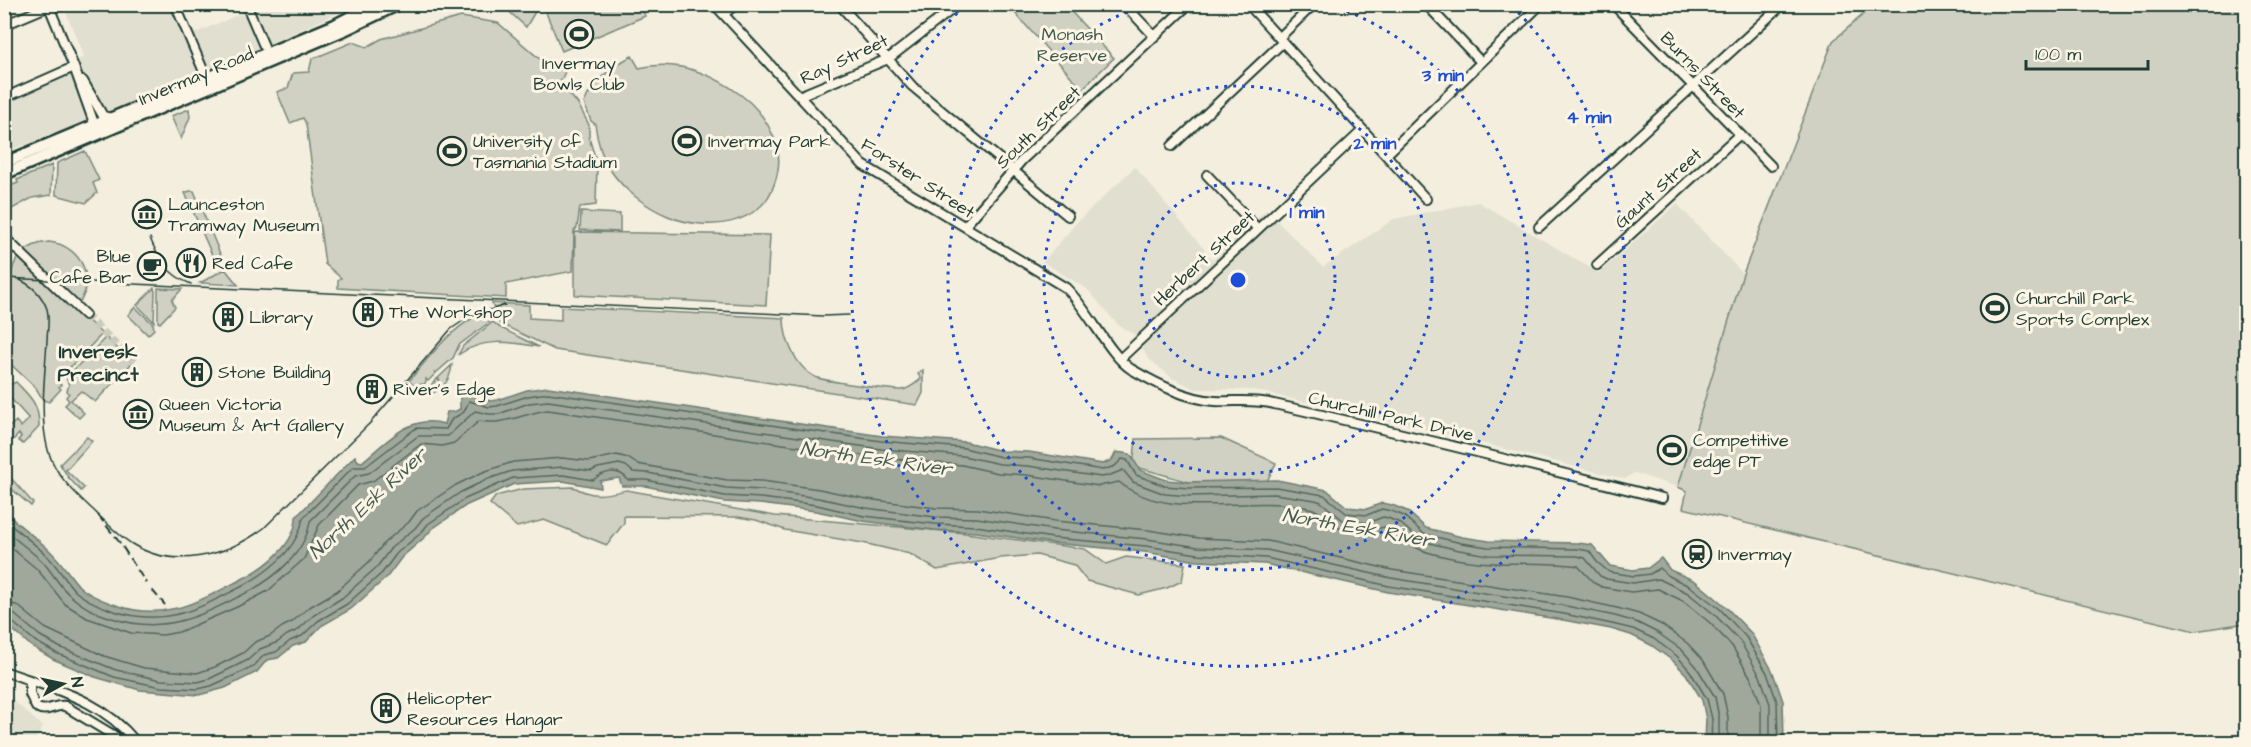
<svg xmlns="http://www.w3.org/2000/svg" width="2251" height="747" font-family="'Architects Daughter',sans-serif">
	<rect width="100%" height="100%" fill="#f3eede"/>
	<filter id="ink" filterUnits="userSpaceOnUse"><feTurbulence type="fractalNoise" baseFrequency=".0167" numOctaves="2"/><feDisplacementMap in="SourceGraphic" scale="12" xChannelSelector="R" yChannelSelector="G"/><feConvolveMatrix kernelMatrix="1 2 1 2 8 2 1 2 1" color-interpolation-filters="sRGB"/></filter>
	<g filter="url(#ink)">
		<path fill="#e1dfd0" d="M63 5H170L184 38 261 5H355L264 46 44 139 5 151 4 92 84 57Z
			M1135 167 1213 260 1266 210 1323 267 1394 219 1478 202 1599 273 1677 204 1743 274 1678 487 1634 473 1625 479 1425 429 1253 390 1195 389 1171 377 1148 358 1134 334 1119 326 1087 289 1043 262 1078 221Z
			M4 692 43 727 34 742H5Z"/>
		<path fill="#d0d1c2" stroke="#78877b" stroke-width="1.5" d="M502 5H539L526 27Z
			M553 5H641L645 16 562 51 544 8Z
			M1008 5H1065L1114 58 1082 89Z
			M1874 5H2246V623L2195 631 1683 508 1687 491 1678 487 1743 274 1833 41Z
			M461 17 498 23 541 60 567 67 560 83 578 104 589 125V138L597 163 596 205 580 207 577 228 574 231 573 271 506 284V298L338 288V280L341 278 325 264 306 124 303 118 290 123 277 92 288 88 293 73 309 72 312 59 353 42 367 47 381 39Z
			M632 56 639 68C677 59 711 73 741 95 759 108 770 125 777 146 780 158 779 170 775 182 762 227 705 232 668 216 646 207 624 190 611 171 602 158 597 140 595 124L591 121 584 103C593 82 612 66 632 56Z
			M189 109 190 117 181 139 171 116Z
			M85 151 99 180 93 183 97 193 86 203 56 195 57 163Z
			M52 165 51 195 32 198 8 211 11 216 5 220V185L9 183 10 186 18 183 17 180Z
			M190 191H194L223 261 216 264 185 193Z
			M581 212 620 214V232L580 230Z
			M575 232 770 235 766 305 575 295Z
			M49 242C82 245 99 283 75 308L102 334 57 381 61 385 59 387 61 389 49 402 43 400 36 388 5 359V281H11C11 258 26 244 49 242Z
			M225 269 238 285 200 283Z
			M154 288 155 291 154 322 137 305Z
			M158 288 182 289 172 300 175 307 160 323 158 322Z
			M492 303 529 305V318L561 320V307L784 318C784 339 795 366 815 377 822 381 891 390 901 390 908 390 916 383 921 379L918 374 923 370V393L917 405 555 350 499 323Z
			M135 307 153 324 154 329 148 335 128 315Z
			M490 310 491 321 459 345 453 358 436 373 434 371 435 374 428 381 426 379V382L423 385 421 384 418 390 409 381C433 353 454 323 490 310Z
			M493 322 499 327 539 347C511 342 482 337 458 355L463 346Z
			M106 337 132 363 95 402 81 391 71 400 84 413 79 418 65 405 69 401 66 397 69 393 67 391 69 385 66 378Z
			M452 365C450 382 440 395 422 394L437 379 440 381 438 378Z
			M16 382C31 398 39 403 39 427L23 444 18 440 21 437 19 434 13 440 10 439 6 430 16 421 21 427 29 419 5 392V387Z
			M87 437 92 441 66 470 84 488 81 491 68 477 60 464Z
			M1221 438 1276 463 1265 485 1189 482 1133 466 1136 439Z
			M9 463 10 477 33 503 31 506 5 483 9 476 5 475V467Z
			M574 487C593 498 605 495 626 490L775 516 965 533 1085 549 1106 564 1126 557 1185 564 1182 581 1167 588 1139 595 1087 581 1074 565 1037 555 1000 558 937 570 910 554 863 543 785 530 756 520 738 517 624 516V523L607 545 544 520 517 527 490 504 496 496 523 489Z"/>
		<path fill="#a0a89b" stroke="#6c7d72" stroke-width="1.5" d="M548 387 882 436 966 442 1002 451 1029 452 1103 464 1112 460 1116 452 1130 454 1140 470 1166 480 1189 482 1277 480 1327 490 1347 507 1367 509 1382 503 1392 505 1407 511 1426 528 1462 537 1489 541 1578 543 1592 545 1610 566 1633 570 1648 568 1661 558 1670 570 1695 581 1724 605 1751 633 1772 670 1783 701 1784 742H1705L1706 719 1702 700 1686 674 1673 661 1651 645 1631 635 1611 629 1563 620 1388 592 1265 564 1197 561 1145 552 1052 543 976 532 934 530 863 521 816 511 760 504 724 502 645 486H622L619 478 600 481 601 488 563 481 514 484 467 505 432 529 425 537 402 557 387 577 351 609 321 626 306 642 293 646 278 658 267 660 257 672 225 688 199 695 140 690 95 677 53 659 31 646 5 623V511C19 527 38 538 53 554 63 564 70 576 79 586 88 595 104 601 116 605 166 623 201 600 246 577 267 566 296 543 296 517L355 456 358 461 362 462C386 443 410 413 444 424L447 412H454L460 409V395L470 389 475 397 491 401 497 400 527 390Z"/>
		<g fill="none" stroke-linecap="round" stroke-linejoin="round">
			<path stroke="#53685d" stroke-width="1.5" d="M4 520C19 532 36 544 50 559 59 569 66 581 75 591 85 600 100 606 111 610 163 628 196 610 241 587 268 572 298 550 303 518L353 467H365L416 428 446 429 452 419 464 412 469 401 489 407 497 406 528 396 548 393 881 441 964 448 1001 457 1029 458 1103 470 1115 466 1122 459 1127 460 1136 475 1165 486 1189 488 1276 487 1324 495 1346 513 1367 515 1382 509 1391 511 1404 516 1424 534 1461 543 1488 547 1578 549 1589 551 1597 562 1609 572 1634 576 1650 574 1660 568 1667 575 1691 587 1720 609 1746 637 1767 673 1777 702 1778 742
				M4 530C17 540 31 551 43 562 53 573 60 588 72 597 83 607 98 614 112 618 165 636 203 615 250 591 276 577 306 552 310 521L355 476 369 473 418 436H448L475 411 489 414H499L529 403 548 401 881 449 963 456 1000 464 1028 466 1101 477 1108 476 1123 470 1133 482 1165 494 1190 496 1275 494 1315 500 1321 502 1343 520 1368 523 1383 517 1388 518 1400 523 1421 541 1459 550 1488 555 1577 556 1585 558 1600 576 1607 579 1633 583 1659 579 1688 593 1715 615 1740 641 1760 676 1770 704V742
				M4 542 37 569 65 604 87 618 131 633 163 635 179 632 237 607 268 591 304 559 319 525 358 485 373 481 421 444 442 446 454 443 479 421C503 426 524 413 548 410L880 458 962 465 998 473 1027 475 1099 486 1119 482C1169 524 1253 492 1313 509 1323 512 1329 524 1339 528 1347 531 1362 533 1370 531 1377 530 1381 526 1388 527 1400 530 1406 543 1417 548 1428 554 1444 556 1456 559 1497 567 1538 560 1578 566L1594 583 1602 587 1631 592 1658 589 1683 601 1709 622 1732 646 1752 680 1761 705V742
				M4 603 17 605 45 628 104 656 144 668 197 673 215 667 243 653 255 642 270 636 282 627 292 622 308 608 337 591 370 561 385 542 409 522 417 511 456 485 483 472 513 462 562 458 589 461 617 455 628 458 637 464 727 480 762 481 819 489 867 499 936 508 978 509 1055 521 1148 530 1199 538 1268 541 1392 570 1567 597 1617 608 1639 614 1662 625 1687 643 1703 660 1723 694 1728 717V742
				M4 612 14 614 39 635 59 647 116 670 161 680 198 682 209 679 248 660 260 649 278 642 287 635 298 630 314 615 342 598 377 567 391 548 415 528 423 518 461 492 488 479 512 471 563 467 591 471 598 468 619 464 626 466 633 472 648 473 726 488 761 490 818 498 866 508 935 517 977 518 1054 530 1147 539 1198 547 1267 550 1391 578 1566 606 1615 616 1636 622 1658 633 1682 650 1696 666 1715 697 1719 718V742
				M4 619 10 620 35 641 56 653 114 677 161 687 198 689 211 686 253 667 264 655 276 652 290 641 302 636 318 621 347 604 382 573 397 553 421 533 428 524 465 499 513 478 563 475 593 480C604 471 619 468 628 480H646L725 496 761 498 817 505 864 516 935 524 976 526 1053 538 1146 546 1198 554 1266 558 1389 586 1564 614 1612 624 1633 629 1654 639 1677 656 1690 671 1707 699 1712 719 1711 742"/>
			<path stroke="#c9cbbc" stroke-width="8" stroke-dasharray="8 4" stroke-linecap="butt" d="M85 315 136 363 134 365"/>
			<g stroke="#1f3d34" stroke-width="12">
				<path id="street" d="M48 4 74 67 95 126
					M175 4 207 79
					M246 4 264 46
					M714 4 863 165 1066 288C1088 309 1110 356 1131 369 1157 384 1186 399 1215 401 1235 402 1255 399 1274 404 1404 433 1533 466 1662 498
					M839 4 912 86 1068 216
					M1124 4 1154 36
					M1248 4 1426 199
					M1426 4 1481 62
					M1613 4 1771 166
					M724 14 736 4
					M4 25 49 6
					M1279 38 1314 4
					M83 81 103 116 111 118
					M799 96 888 59 959 4
					M4 98 74 67
					M1172 146 1283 42
					M1386 155 1541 4
					M1207 175 1257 228
					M965 226 1023 159 1189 4
					M1539 227 1783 4
					M4 237 85 315
					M1597 265 1740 134
					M1120 359 1363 130
					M4 671C55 690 100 698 136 742
					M30 681V694L36 707C47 714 54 704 65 706L113 735 120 742"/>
			</g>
			<g stroke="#1f3d34" stroke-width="15">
				<path id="secondary" d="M4 163 335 25 376 4
					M4 174 344 30 399 4"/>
			</g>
			<use href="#street" stroke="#fcf5e5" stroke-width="8"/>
			<use href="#secondary" stroke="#fcf5e5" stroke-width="10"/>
			<path stroke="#1f3d34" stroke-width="1.5" d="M150 238C159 260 168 275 191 284
				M4 278 823 316 849 315
				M20 280C33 286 42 295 47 309 50 319 47 331 47 341 45 375 39 418 48 450 55 475 73 491 91 508 104 520 117 535 132 544 174 570 227 556 264 528L371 422 451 329 469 317 505 305"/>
			<path stroke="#1f3d34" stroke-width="2" stroke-dasharray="9 4.5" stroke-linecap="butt" d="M98 515 120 543 146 583
				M152 590 165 605"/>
		</g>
	</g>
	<g fill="none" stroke="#1d4ed8" stroke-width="3" stroke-dasharray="3 6">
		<circle cx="1238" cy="280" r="97"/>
		<circle cx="1238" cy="280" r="194"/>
		<path d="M1330 5A290 290 0 1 1 1146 5"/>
		<path d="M1512 6A387 387 0 1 1 964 6"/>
	</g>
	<defs>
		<g id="stadium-ring" transform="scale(1.5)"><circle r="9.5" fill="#fcf5e5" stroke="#1f3d34" stroke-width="1.5"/><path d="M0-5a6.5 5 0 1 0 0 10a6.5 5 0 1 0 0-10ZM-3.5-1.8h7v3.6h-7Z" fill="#1f3d34"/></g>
		<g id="museum-ring" transform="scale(1.5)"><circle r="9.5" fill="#fcf5e5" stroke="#1f3d34" stroke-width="1.5"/><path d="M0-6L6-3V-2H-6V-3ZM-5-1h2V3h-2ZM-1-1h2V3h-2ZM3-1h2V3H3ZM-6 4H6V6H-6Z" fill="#1f3d34"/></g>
		<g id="restaurant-ring" transform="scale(1.5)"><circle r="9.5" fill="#fcf5e5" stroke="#1f3d34" stroke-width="1.5"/><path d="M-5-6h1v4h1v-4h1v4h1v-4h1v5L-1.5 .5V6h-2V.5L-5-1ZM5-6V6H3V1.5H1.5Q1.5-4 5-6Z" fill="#1f3d34"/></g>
		<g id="cafe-ring" transform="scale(1.5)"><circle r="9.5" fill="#fcf5e5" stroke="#1f3d34" stroke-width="1.5"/><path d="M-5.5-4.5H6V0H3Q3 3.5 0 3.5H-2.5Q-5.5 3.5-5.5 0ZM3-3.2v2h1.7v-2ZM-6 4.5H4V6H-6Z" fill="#1f3d34"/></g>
		<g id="building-ring" transform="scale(1.5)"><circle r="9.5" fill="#fcf5e5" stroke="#1f3d34" stroke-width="1.5"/><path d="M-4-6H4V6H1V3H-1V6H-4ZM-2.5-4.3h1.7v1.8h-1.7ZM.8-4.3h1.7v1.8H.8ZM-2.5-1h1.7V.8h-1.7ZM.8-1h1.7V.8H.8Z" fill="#1f3d34"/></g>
		<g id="station-ring" transform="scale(1.5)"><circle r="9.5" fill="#fcf5e5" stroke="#1f3d34" stroke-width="1.5"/><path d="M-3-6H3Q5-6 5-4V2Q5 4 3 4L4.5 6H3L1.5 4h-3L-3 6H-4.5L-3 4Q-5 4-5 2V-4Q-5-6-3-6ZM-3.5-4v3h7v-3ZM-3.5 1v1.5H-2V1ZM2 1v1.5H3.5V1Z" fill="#1f3d34"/></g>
	</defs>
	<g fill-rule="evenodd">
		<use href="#stadium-ring" x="579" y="34"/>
		<use href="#stadium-ring" x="687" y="141"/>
		<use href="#stadium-ring" x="452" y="151"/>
		<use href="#museum-ring" x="147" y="214"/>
		<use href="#restaurant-ring" x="191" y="263"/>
		<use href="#cafe-ring" x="152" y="266"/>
		<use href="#stadium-ring" x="1995" y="308"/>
		<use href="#building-ring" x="368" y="312"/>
		<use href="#building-ring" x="228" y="317"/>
		<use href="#building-ring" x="197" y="372"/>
		<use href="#building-ring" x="372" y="389"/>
		<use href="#museum-ring" x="138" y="414"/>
		<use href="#stadium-ring" x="1672" y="450"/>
		<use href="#station-ring" x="1697" y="554"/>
		<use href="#building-ring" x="386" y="708"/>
	</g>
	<g text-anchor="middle" stroke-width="6" stroke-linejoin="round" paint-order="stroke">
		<g font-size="18" fill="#425b50" stroke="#fcf5e5">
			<text x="1072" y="40">Monash<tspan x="1072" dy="21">Reserve</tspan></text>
		</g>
		<g font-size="18" fill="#1f3d34" stroke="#fcf5e5">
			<text transform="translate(844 59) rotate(-25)" y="6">Ray Street</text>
			<text transform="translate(1703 75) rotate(46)" y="6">Burns Street</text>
			<text transform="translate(196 76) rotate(-23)" y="6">Invermay Road</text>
			<text transform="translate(1038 127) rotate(-44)" y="6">South Street</text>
			<text transform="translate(918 178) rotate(33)" y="6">Forster Street</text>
			<text transform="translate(1658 188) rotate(-42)" y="6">Gaunt Street</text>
			<text transform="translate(1204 258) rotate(-43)" y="6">Herbert Street</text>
			<text transform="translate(1391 416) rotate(13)" y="6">Churchill Park Drive</text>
		</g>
		<g font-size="18" fill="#1f3d34" stroke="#fcf5e5" text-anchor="start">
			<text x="579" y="69" text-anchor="middle">Invermay<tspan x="579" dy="21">Bowls Club</tspan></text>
			<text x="473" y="147">University of<tspan x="473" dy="21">Tasmania Stadium</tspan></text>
			<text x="708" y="147">Invermay Park</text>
			<text x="168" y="210">Launceston<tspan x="168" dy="21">Tramway Museum</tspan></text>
			<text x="131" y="262" text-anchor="end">Blue<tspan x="131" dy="21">Cafe Bar</tspan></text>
			<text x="212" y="269">Red Cafe</text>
			<text x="2016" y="304">Churchill Park<tspan x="2016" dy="21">Sports Complex</tspan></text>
			<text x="389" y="318">The Workshop</text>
			<text x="249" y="323">Library</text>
			<text x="218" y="378">Stone Building</text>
			<text x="393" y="395">River's Edge</text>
			<text x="159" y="410">Queen Victoria<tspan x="159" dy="21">Museum &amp; Art Gallery</tspan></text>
			<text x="1693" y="446">Competitive<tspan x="1693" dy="21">edge PT</tspan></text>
			<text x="1718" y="560">Invermay</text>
			<text x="407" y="704">Helicopter<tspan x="407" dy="21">Resources Hangar</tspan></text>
		</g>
		<g font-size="20" font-weight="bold" fill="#1f3d34" stroke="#fcf5e5">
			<text x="98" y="358">Inveresk<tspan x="98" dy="23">Precinct</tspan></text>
		</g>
		<g font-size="20" font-style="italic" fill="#465d53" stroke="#fcf5e5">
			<text transform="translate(876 458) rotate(8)" y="7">North Esk River</text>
			<text transform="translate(367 503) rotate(-43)" y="7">North Esk River</text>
			<text transform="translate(1358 527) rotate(10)" y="7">North Esk River</text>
		</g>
	</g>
	<circle cx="1238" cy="280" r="9" fill="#1d4ed8" stroke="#fcf5e5" stroke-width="3"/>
	<g font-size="18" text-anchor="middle" font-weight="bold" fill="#1d4ed8" stroke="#fcf5e5" stroke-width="6" stroke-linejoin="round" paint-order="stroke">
		<text x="1443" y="81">3 min</text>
		<text x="1589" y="123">4 min</text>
		<text x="1375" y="149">2 min</text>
		<text x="1307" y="218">1 min</text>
	</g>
	<rect width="2251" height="747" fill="none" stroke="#fcf5e5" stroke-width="24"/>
	<rect x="12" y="12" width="2227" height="723" fill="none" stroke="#1f3d34" stroke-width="2" filter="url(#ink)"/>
	<g transform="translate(63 684) rotate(82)" stroke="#fcf5e5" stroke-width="4.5" paint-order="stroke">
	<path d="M0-4.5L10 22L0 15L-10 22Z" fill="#1f3d34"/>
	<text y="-9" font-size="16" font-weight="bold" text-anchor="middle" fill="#1f3d34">N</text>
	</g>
	<path d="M2026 60v9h122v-9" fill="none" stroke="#1f3d34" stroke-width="3"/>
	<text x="2035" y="60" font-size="18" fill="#1f3d34" stroke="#fcf5e5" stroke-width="4.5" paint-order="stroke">100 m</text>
</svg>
